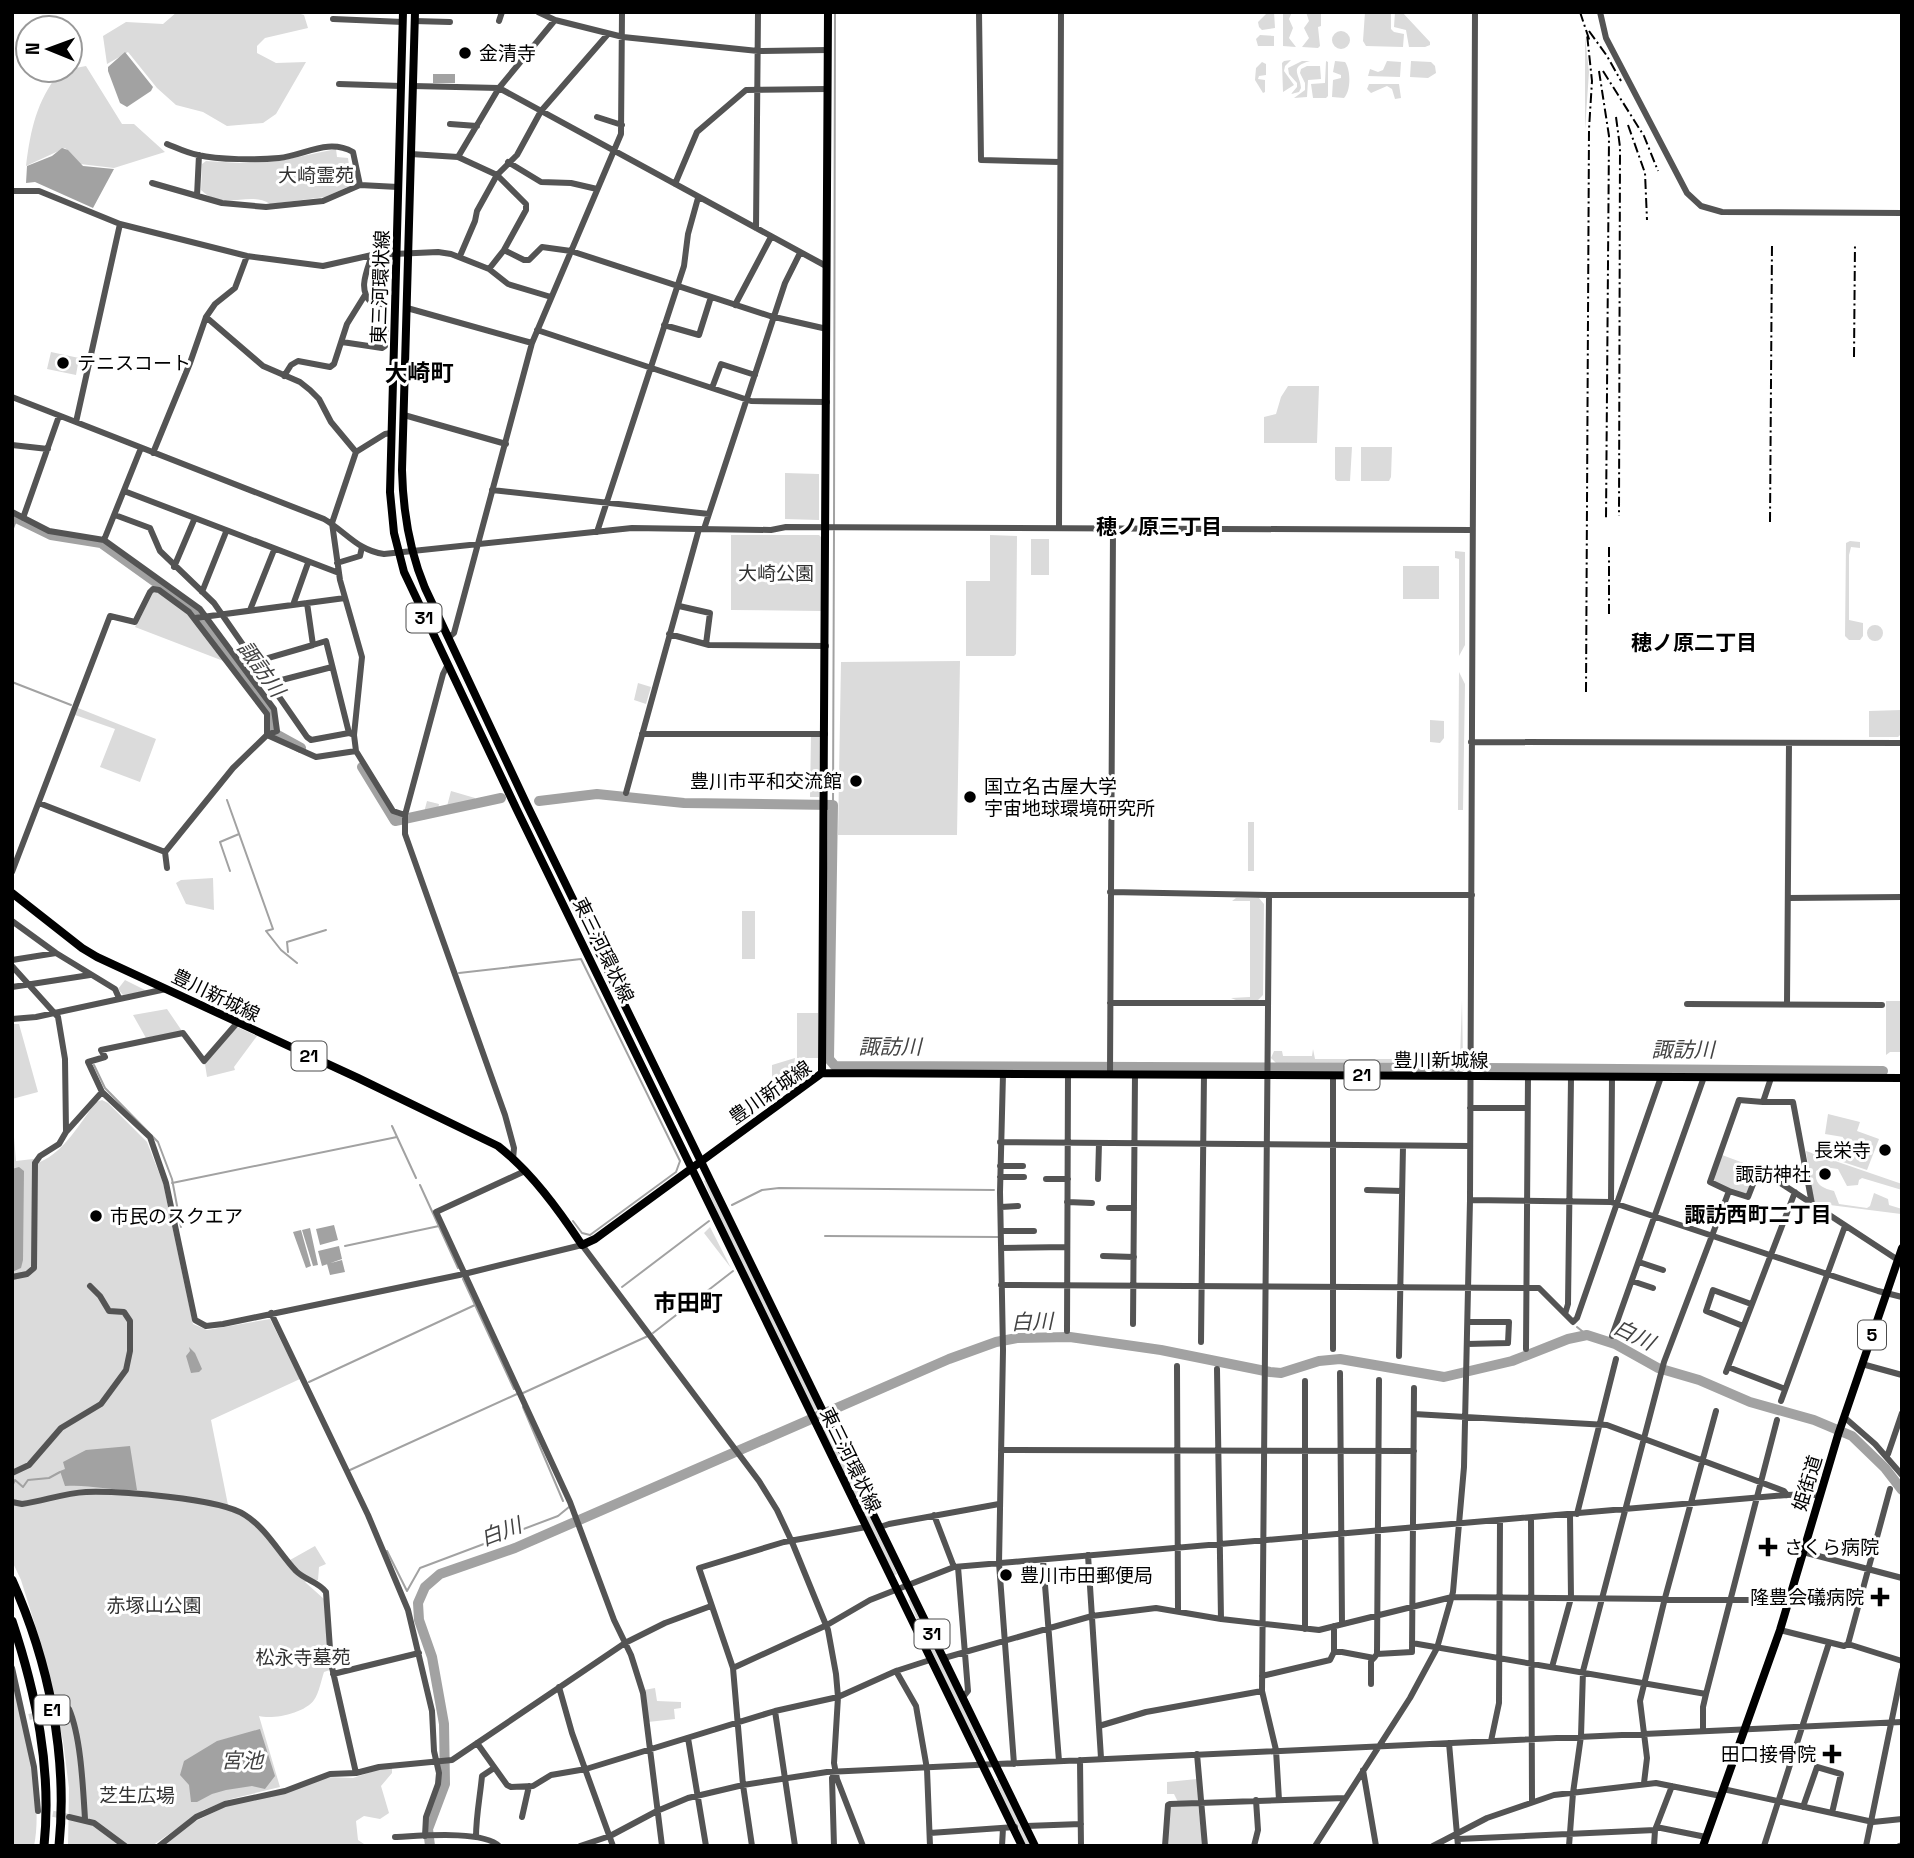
<svg xmlns="http://www.w3.org/2000/svg" width="1914" height="1858" font-family="'Space Grotesk','Noto Sans JP',sans-serif">
	<rect width="100%" height="100%" fill="#fff"/>
	<path fill="#dbdbdb" d="M177 12H294L304 15 308 28 265 38 257 46V53L276 63 306 62 276 114 263 123 227 126 203 112 176 105 157 88 128 52 107 64 103 36 126 22 163 24Z
		M1268 12H1274L1275 28 1262 30 1259 27 1258 22Z
		M1283 12H1292L1289 19 1293 28 1289 38 1296 47 1283 46Z
		M1306 12H1321V26L1318 27 1320 46 1318 48 1302 47 1309 38 1304 28 1309 21Z
		M1365 12H1391V29L1394 32 1404 34 1403 47 1366 46 1363 41Z
		M1395 12H1402L1430 42V45L1425 47H1409L1406 30 1394 27Z
		M1332 40a9 9 0 1 1 18 0a9 9 0 1 1-18 0Z
		M1260 35 1274 36V46H1258L1256 39Z
		M1585 36 1589 72 1585 130Z
		M1291 60 1285 66 1284 71 1294 85 1283 92 1282 63 1284 61Z
		M1302 61H1310C1288 67 1300 74 1301 88L1299 92 1291 94 1297 87V83L1289 74 1288 68Z
		M1326 61 1328 62V96L1326 98H1313L1311 84 1325 83Z
		M1335 61 1345 62C1351 70 1351 91 1344 98L1332 97 1333 80 1341 78V75L1333 72Z
		M1387 61 1401 62 1400 77 1368 76 1370 69 1378 72 1383 70Z
		M1411 61 1431 62 1435 66 1436 73 1428 78 1410 77Z
		M1262 62 1266 64V75L1259 76 1258 79 1265 80V92L1263 93 1255 80 1256 68Z
		M86 66 122 124H134L165 152 114 168 80 164 65 148 26 166C31 128 36 103 60 71Z
		M1307 66H1320L1321 79 1308 80 1307 97 1294 98 1305 90V83L1300 73 1301 69Z
		M1369 84H1399L1401 98 1395 99 1392 89 1387 86 1371 93 1367 89Z
		M336 149 337 157 348 158 349 165H353L356 183 325 197 270 204C250 190 223 212 201 190L202 164 206 161 240 163 279 161Z
		M51 352 79 358 76 375 47 369Z
		M1288 386H1319L1317 443H1264V417L1276 414 1281 397Z
		M1335 447H1352L1350 481H1337L1335 479Z
		M1361 447H1392L1391 477 1389 481H1361Z
		M785 473 819 474V520L785 519Z
		M731 535H819L822 538 821 611 731 610Z
		M990 535 1017 536 1016 654 1014 656H966V581H990Z
		M1031 539H1049V575H1031Z
		M1850 541 1860 542V548L1851 547 1849 555V620L1863 623V636L1860 640H1849L1845 636 1846 543Z
		M1455 551 1465 552V645L1459 656V559L1455 558Z
		M1403 566H1439V599H1403Z
		M154 591 159 592 189 614 226 662 135 627Z
		M1867 633a8 8 0 1 1 16 0a8 8 0 1 1-16 0Z
		M960 661 957 835H838L841 662Z
		M1459 672 1465 684 1463 810H1458Z
		M638 683 651 687 646 704 634 700Z
		M78 708 156 739 140 782 100 767 115 729 75 715Z
		M1901 710V734L1898 737H1869V711Z
		M1430 720 1444 721V738L1440 743 1430 742Z
		M811 737H820L819 797H810Z
		M451 791 475 798 474 806 422 820 427 801 439 804 438 809 446 810Z
		M1248 822H1254V871H1248Z
		M213 878 214 910 186 904 176 883 181 880Z
		M1236 898H1259L1264 904 1263 995 1257 1001 1236 1000 1231 998 1250 997V901H1232Z
		M742 911H755V959H742Z
		M125 980 147 991 123 995 118 989Z
		M1462 1000 1463 1061 1458 1066H1279L1271 1058 1274 1051H1282L1283 1056H1312L1313 1049 1315 1059H1460Z
		M1886 1001H1902V1052H1890L1886 1055Z
		M167 1009 182 1031 146 1038 133 1015Z
		M797 1013H818V1058H797Z
		M12 1024H19L38 1092 12 1099Z
		M237 1027 257 1036 234 1067 235 1070 207 1077 205 1064Z
		M795 1058 791 1086 772 1100V1065Z
		M102 1100 108 1103 147 1142 163 1183 193 1324 207 1330 270 1319 300 1379 211 1420 229 1510 245 1517 290 1560 315 1546 326 1564 319 1567 318 1580 305 1582 324 1599 330 1670 324 1672C321 1681 319 1693 314 1700 305 1713 273 1720 259 1716L280 1787 231 1799 203 1810 152 1846H68L69 1788 63 1741 36 1628 21 1580 12 1561V1113L16 1161 33 1159 40 1162C65 1151 80 1123 96 1102Z
		M1828 1114 1860 1122 1857 1131 1879 1139 1867 1170 1837 1160 1843 1137 1825 1134Z
		M1806 1151 1902 1184V1190L1862 1178 1859 1180 1858 1185 1847 1186 1838 1169 1824 1167 1816 1171C1814 1185 1823 1188 1834 1191L1839 1204 1867 1208 1870 1206 1874 1193 1888 1199 1889 1205 1902 1209 1901 1214 1814 1203Z
		M1722 1155 1757 1168 1747 1194 1744 1195 1712 1181Z
		M708 1178 819 1408 813 1411 730 1242 704 1181Z
		M710 1227 731 1268 704 1233Z
		M828 1424 872 1514 897 1574 893 1576 821 1427Z
		M912 1599 983 1750 978 1751 908 1600Z
		M12 1676C23 1724 44 1798 34 1846H12Z
		M655 1688 657 1701 681 1702V1708L674 1709 675 1719 648 1722 644 1690Z
		M392 1768V1773L381 1786 389 1813 380 1819 364 1816 356 1821 358 1840 367 1846H161L192 1823 228 1805 329 1777 353 1778 380 1769Z
		M1002 1779 1033 1846H1025L995 1780Z
		M1197 1779 1199 1801 1178 1802 1174 1794H1167V1782Z
		M1198 1805 1203 1846H1167L1169 1807Z"/>
	<path fill="#a2a2a2" d="M125 52 153 87 151 91 127 107 120 103 108 71V67Z
		M433 74H455V83H433Z
		M62 148 68 150 83 166 114 169 93 208 35 182 26 183 27 166 52 156Z
		M19 1167 24 1171 23 1260 21 1268 12 1272V1169Z
		M334 1225 338 1240 320 1245 316 1229Z
		M310 1228 318 1265 313 1266 302 1230Z
		M301 1230 311 1266 306 1268 293 1232Z
		M339 1246 342 1259 322 1266 318 1251Z
		M342 1260 345 1272 330 1275 327 1264Z
		M189 1347 195 1353 202 1369 199 1372 191 1373 186 1356 190 1351Z
		M130 1446 137 1490C112 1491 89 1484 65 1486L60 1471 65 1469 63 1462 86 1450Z
		M260 1729 275 1776 265 1789 252 1786 226 1790 212 1794 197 1802H191L189 1785 180 1775 184 1761 217 1741Z"/>
	<g fill="none" stroke-linecap="round" stroke-linejoin="round">
		<path stroke="#a2a2a2" stroke-width="2" d="M834 526 835 12
			M12 531 17 518
			M12 682 71 705
			M227 800 273 929 266 931 281 950 297 963
			M833 805 834 531
			M230 871 220 842 239 834
			M288 952 287 942 326 930
			M459 973 581 959 680 1161 676 1172 590 1235 582 1233 573 1221
			M94 1065 105 1088 158 1142 172 1179 181 1227
			M392 1126 416 1178
			M172 1183 397 1137
			M420 1185 458 1268
			M732 1205 762 1190 779 1188 994 1190
			M825 1236 998 1237
			M345 1246 439 1226
			M463 1279 514 1389
			M622 1287 709 1221
			M1577 1327 1587 1335
			M653 1333 733 1271
			M309 1382 475 1305
			M523 1393 648 1336
			M523 1407 563 1501
			M350 1470 517 1394
			M12 1486 15 1480 23 1487 28 1480 49 1478 60 1472
			M387 1551 407 1591 420 1568 558 1516 569 1507"/>
		<path stroke="#a2a2a2" stroke-width="10" d="M12 516 51 535 101 543 193 609 269 710 272 732 301 748
			M362 767 395 821 501 798
			M539 801 597 794 684 803 833 805 829 1059 835 1066 1459 1068
			M1483 1068 1883 1071
			M430 1846 428 1829 445 1784 444 1724 432 1657 419 1620 418 1603 425 1587 440 1574 515 1548 949 1359 996 1342 1017 1338 1070 1337 1161 1350 1270 1372 1281 1373 1319 1361 1340 1359 1444 1377 1512 1361 1568 1339 1587 1335 1615 1344 1658 1368 1699 1380 1750 1402 1814 1420 1852 1436 1885 1468 1902 1490"/>
		<path stroke="#d9d9d9" stroke-width="6" stroke-dasharray="6 3" stroke-linecap="butt" d="M29 1717 54 1711
			M44 1812 69 1817"/>
		<path stroke="#545454" stroke-width="6" d="M538 12 555 20 623 37 758 51 828 50
			M979 12 981 160 1060 162
			M1600 12 1606 38 1687 193 1701 206 1722 212 1902 213
			M333 19 403 22
			M414 21 450 22
			M499 21 502 12
			M339 84 401 86
			M413 86 499 88 826 266
			M597 117 622 125
			M450 124 477 126
			M167 144C177 148 187 153 198 155 218 160 259 160 279 158 305 155 328 138 353 152L360 185
			M411 154 458 157 497 175 526 204V210L504 250
			M458 157 499 88 555 20
			M508 162 541 182 571 183 597 189
			M152 183 222 203 266 207 323 201 360 185 398 187
			M675 184 697 132 746 90 828 89
			M12 191H39L120 224 247 256 323 266 372 255 438 252 451 254 489 269 508 284 551 297
			M197 196 199 155
			M756 228 758 12
			M460 256 475 221 477 211 497 175 517 155 541 111 608 34
			M489 269 504 250 524 260H529L542 247 571 251 770 316 827 329
			M735 305 771 237
			M407 308 532 343
			M206 317 263 366 300 382 310 390 319 399 331 422 356 452
			M664 325 699 335 711 297
			M537 330 751 401 827 402
			M342 342 382 348 385 346 386 312C381 309 376 307 372 303 357 290 367 271 372 255
			M284 376 291 365 298 361 330 367 334 364 347 324 365 295
			M712 388 721 364 755 375
			M12 397 324 519C345 531 358 551 384 554L632 528 771 530 786 527 1471 530
			M404 415 506 444
			M76 422 120 224
			M391 433 385 434 356 452 332 523 340 580 362 657 354 735 356 751 393 811 405 815
			M12 445 48 449
			M153 453 190 363 206 317 215 304 235 288 247 256
			M492 490 709 514
			M124 491 339 573
			M12 512 49 531 104 540 200 609 274 709 277 731 267 735
			M115 515 150 528 160 551 214 603 307 737 311 740 349 733 354 735
			M23 518 59 416
			M1059 528 1061 12
			M704 529 785 283 800 253
			M597 532 684 266 688 234 698 198
			M104 540 141 448
			M337 563 360 556 362 547
			M174 567 194 520
			M202 592 226 532
			M307 603 313 645 326 641 349 733
			M293 605 308 563
			M679 606 710 613 706 644
			M250 610 274 550
			M195 618 345 598
			M669 634 709 645 826 646
			M448 638 454 633 532 343 621 134 622 12
			M254 662 313 645
			M447 666 443 674 405 815V834L505 1115 514 1148 513 1159
			M270 683 332 667
			M642 734H825
			M267 735 316 757 356 751
			M1471 742 1902 743
			M626 793 699 529
			M39 803 165 852 167 868
			M12 872 110 616 135 622 150 592 153 589 159 590 189 612 267 714V735L233 768 165 852
			M1110 892 1269 895
			M1788 898 1902 897
			M12 921 56 953 115 989 119 998
			M12 960 56 953
			M12 966 58 1017 65 1059 66 1131
			M12 987 90 975
			M1110 1003H1268
			M1687 1004 1882 1005
			M1787 1004 1789 743
			M12 1019 36 1017 166 989
			M237 1023 204 1061 183 1033 101 1050 105 1057 88 1062 102 1092 150 1137 166 1183 195 1320 206 1326 223 1324 464 1274 582 1245 759 1481 777 1510 792 1542 828 1630 836 1674 838 1697 834 1763 837 1779 863 1846
			M1003 1074 1000 1192 1003 1350 999 1563 1014 1764
			M1110 1074 1113 529
			M1333 1075V1349
			M1763 1102H1793L1812 1204
			M1470 1108H1527
			M1000 1142 1470 1146
			M1000 1166H1023
			M525 1171 436 1212 570 1502 614 1620 631 1655 643 1693 662 1846
			M1000 1177H1024
			M1046 1179H1068
			M1098 1179 1099 1143
			M1367 1190 1402 1191
			M1729 1191 1748 1197 1759 1169 1898 1260
			M1470 1200 1611 1202 1878 1291 1902 1297
			M1067 1202 1092 1203
			M1611 1202 1612 1077
			M1001 1207 1018 1206
			M1109 1208H1134
			M1001 1231H1034
			M1001 1248 1067 1247
			M1103 1256 1134 1257
			M1639 1262 1663 1270
			M12 1277 27 1274 34 1268 35 1163 40 1156 59 1144 66 1132 102 1092
			M1632 1281 1653 1288
			M1001 1285 1539 1288 1573 1322 1577 1318 1661 1077
			M271 1313 368 1515 408 1610 432 1711 434 1751 439 1773 438 1784 426 1817 425 1836
			M1565 1314 1568 1304 1571 1078
			M1133 1324 1135 1074
			M1743 1326 1706 1311 1713 1290 1751 1304
			M1067 1331 1068 1074
			M1612 1336 1704 1077
			M1201 1342 1204 1074
			M1467 1344 1508 1343 1509 1322H1468
			M1526 1349 1528 1076
			M1399 1356 1403 1146
			M1862 1364 1902 1375
			M1177 1366 1178 1611
			M1728 1367 1785 1389
			M1217 1369 1221 1619
			M1726 1372 1795 1192
			M1340 1373 1342 1624
			M1781 1401 1845 1226
			M1414 1414 1607 1425 1784 1491 1787 1495
			M1844 1417 1875 1444 1902 1475
			M1001 1450 1414 1451
			M1888 1454 1902 1413
			M12 1473 29 1465 61 1428 101 1404 126 1370 130 1351V1321L124 1312 109 1311 100 1296 90 1286
			M12 1502 22 1504C44 1501 64 1493 86 1492 118 1491 220 1498 245 1515 267 1529 279 1553 296 1571 305 1580 319 1582 326 1592L331 1663 356 1773
			M1577 1514 1616 1359
			M934 1515 954 1567
			M1531 1518 1532 1802
			M880 1527 889 1524 999 1504
			M1803 1552 1902 1578
			M1088 1555 1101 1758
			M1043 1560 1059 1761
			M958 1567 968 1691 964 1696
			M1305 1629V1381
			M1780 1630 1844 1646 1848 1644 1890 1489
			M1412 1643 1706 1694
			M1848 1644 1902 1661
			M1334 1652H1342L1374 1658 1377 1654 1412 1652 1414 1388
			M1377 1654 1379 1380
			M944 1658 1092 1616 1156 1608 1221 1619 1319 1630 1452 1597 1789 1600
			M1552 1667 1571 1598 1570 1515
			M12 1668 34 1767 38 1811
			M733 1668 827 1625 870 1600 954 1567 1787 1495 1811 1494 1819 1496
			M896 1671 916 1706 927 1769 930 1846
			M333 1674 419 1653
			M1262 1676 1330 1660 1334 1652V1626
			M1371 1684V1661L1374 1658
			M559 1687 572 1733 613 1846
			M59 1710 69 1709C81 1737 83 1788 85 1819
			M775 1711 795 1846
			M1099 1726 1146 1712 1262 1691
			M1703 1731V1707L1706 1694 1777 1420
			M688 1738 706 1846
			M1491 1741 1499 1703 1500 1521
			M477 1743 507 1785 511 1787 533 1786 551 1775 586 1769 775 1711 838 1697 896 1671 930 1660
			M1449 1743 1458 1846
			M1197 1754 1205 1846
			M1080 1760 1081 1846
			M1363 1770 1376 1846
			M1644 1783 1647 1758 1640 1701 1665 1598 1716 1411
			M1723 1789 1873 1822 1902 1819
			M1279 1800 1276 1750 1262 1691 1269 895H1472
			M1803 1807 1817 1767 1841 1774 1832 1813
			M69 1817 94 1823 125 1846
			M522 1817 529 1786
			M1026 1826 1081 1824
			M1656 1827 1706 1837
			M930 1833 1015 1827
			M395 1837C419 1836 483 1830 499 1846
			M476 1837C476 1816 480 1797 482 1776L494 1768
			M1458 1839 1655 1830
			M159 1846 196 1817 225 1804 285 1791 330 1774 356 1773 379 1767 452 1760 625 1643 665 1623 711 1606
			M580 1846 610 1836 657 1811 688 1798 743 1785 827 1772 1902 1722
			M752 1846 743 1785 733 1668 699 1568 784 1542 866 1527
			M834 1846 832 1778 836 1772
			M1002 1846 1003 1828
			M1165 1846 1168 1805 1170 1804 1345 1798
			M1254 1846 1258 1830 1256 1800
			M1315 1846 1410 1698 1437 1648 1453 1592 1464 1467 1470 1200 1475 12
			M1433 1846 1487 1818 1554 1795 1656 1783 1721 1796
			M1569 1846 1573 1793 1581 1736 1583 1671 1664 1362 1729 1191 1710 1182 1739 1100 1763 1102 1771 1078
			M1654 1846 1655 1830 1672 1786
			M1764 1846 1829 1643
			M1866 1846 1902 1670
			M1899 1846 1902 1845"/>
		<path stroke="#000" stroke-width="8" d="M403 12 390 492 394 533 404 572 516 808 1022 1846
			M415 12 402 470C403 512 409 550 425 588L527 805 1035 1846
			M12 893 82 948 97 957 358 1078 498 1146C532 1173 558 1209 582 1245L595 1239 822 1073 1902 1078
			M822 1073 828 12
			M1703 1846 1780 1630 1838 1435 1902 1248"/>
		<path stroke="#000" stroke-width="9" d="M12 1580C49 1662 68 1756 59 1846
			M12 1621C36 1693 52 1769 44 1846"/>
		<path stroke="#000" stroke-width="2" stroke-dasharray="10 3.5 2 3.5" stroke-linecap="butt" d="M1580 12 1590 42
			M1589 31 1607 56 1621 81
			M1599 71 1609 136 1606 519
			M1603 71 1644 136 1658 171
			M1616 117 1620 147 1619 516
			M1628 125 1645 173 1647 220
			M1854 357 1855 243
			M1770 522 1772 243
			M1609 614V546
			M1586 692 1589 129 1592 81 1587 34"/>
	</g>
	<g fill="#000" stroke="#fff" stroke-width="2.5">
		<circle cx="465" cy="53" r="7"/>
		<circle cx="63" cy="363" r="7"/>
		<circle cx="856" cy="781" r="7"/>
		<circle cx="970" cy="797" r="7"/>
		<circle cx="1885" cy="1150" r="7"/>
		<circle cx="1825" cy="1174" r="7"/>
		<circle cx="96" cy="1216" r="7"/>
		<path d="M1764.5 1536.5h7v7h7v7h-7v7h-7v-7h-7v-7h7z"/>
		<circle cx="1006" cy="1575" r="7"/>
		<path d="M1876.5 1586.5h7v7h7v7h-7v7h-7v-7h-7v-7h7z"/>
		<path d="M1828.5 1743.5h7v7h7v7h-7v7h-7v-7h-7v-7h7z"/>
	</g>
	<g text-anchor="middle" stroke-width="6" stroke-linejoin="round" paint-order="stroke">
		<g fill="#fff" stroke="#4c4c4c" stroke-width="2">
			<rect x="406.5" y="603.5" width="35" height="29" rx="5"/>
			<rect x="291.5" y="1041.5" width="35" height="29" rx="5"/>
			<rect x="1344.5" y="1060.5" width="35" height="29" rx="5"/>
			<rect x="1858" y="1320.5" width="28" height="29" rx="5"/>
			<rect x="914.5" y="1619.5" width="35" height="29" rx="5"/>
			<rect x="34.5" y="1695.5" width="35" height="29" rx="5"/>
		</g>
		<g font-size="18" font-weight="bold" fill="#000">
			<text x="424" y="624">31</text>
			<text x="309" y="1062">21</text>
			<text x="1362" y="1081">21</text>
			<text x="1872" y="1341">5</text>
			<text x="932" y="1640">31</text>
			<text x="52" y="1716">E1</text>
		</g>
		<g font-size="19" fill="#000" stroke="#fff" text-anchor="start">
			<text x="479" y="60">金清寺</text>
			<text x="77" y="370">テニスコート</text>
			<text x="842" y="788" text-anchor="end">豊川市平和交流館</text>
			<text x="984" y="793">国立名古屋大学<tspan x="984" dy="22">宇宙地球環境研究所</tspan></text>
			<text x="1871" y="1157" text-anchor="end">長栄寺</text>
			<text x="1811" y="1181" text-anchor="end">諏訪神社</text>
			<text x="110" y="1223">市民のスクエア</text>
			<text x="1784" y="1554">さくら病院</text>
			<text x="1020" y="1582">豊川市田郵便局</text>
			<text x="1864" y="1604" text-anchor="end">隆豊会礒病院</text>
			<text x="1816" y="1761" text-anchor="end">田口接骨院</text>
		</g>
		<g font-size="19" fill="#323232" stroke="#fff">
			<text x="316" y="182">大崎霊苑</text>
			<text x="776" y="580">大崎公園</text>
			<text x="154" y="1612">赤塚山公園</text>
			<text x="303" y="1664">松永寺墓苑</text>
			<text x="137" y="1802">芝生広場</text>
		</g>
		<g font-size="19" fill="#000" stroke="#fff">
			<text transform="translate(380 287) rotate(-88)" y="7">東三河環状線</text>
			<text transform="translate(604 950) rotate(64)" y="7">東三河環状線</text>
			<text transform="translate(216 995) rotate(26)" y="7">豊川新城線</text>
			<text x="1441" y="1067">豊川新城線</text>
			<text transform="translate(770 1092) rotate(-35)" y="7">豊川新城線</text>
			<text transform="translate(851 1460) rotate(64)" y="7">東三河環状線</text>
			<text transform="translate(1807 1483) rotate(-73)" y="7">姫街道</text>
		</g>
		<g font-size="21" font-weight="bold" fill="#000" stroke="#fff">
			<text x="1159" y="534">穂ノ原三丁目</text>
			<text x="1694" y="650">穂ノ原二丁目</text>
			<text x="1758" y="1222">諏訪西町二丁目</text>
		</g>
		<g font-size="21" font-style="italic" fill="#434343" stroke="#fff">
			<text transform="translate(261 669) rotate(54)" y="7">諏訪川</text>
			<text x="890" y="1054">諏訪川</text>
			<text x="1683" y="1057">諏訪川</text>
			<text transform="translate(1032 1322) rotate(-2)" y="7">白川</text>
			<text transform="translate(1634 1335) rotate(26)" y="7">白川</text>
			<text transform="translate(501 1532) rotate(-21)" y="7">白川</text>
			<text x="242" y="1768">宮池</text>
		</g>
		<g font-size="23" font-weight="bold" fill="#000" stroke="#fff">
			<text x="419" y="381">大崎町</text>
			<text x="688" y="1311">市田町</text>
		</g>
	</g>
	<rect width="1914" height="1858" fill="none" stroke="#000000" stroke-width="28"/>
	<g transform="translate(49 49) rotate(271)"><circle r="33" fill="#ffffff" stroke="#999999" stroke-width="2"/>
	<path d="M0-5L12 26L0 18L-12 26Z" fill="#000000"/>
	<text y="-10" font-size="19" font-weight="bold" text-anchor="middle" fill="#000000">N</text>
	</g>
</svg>
